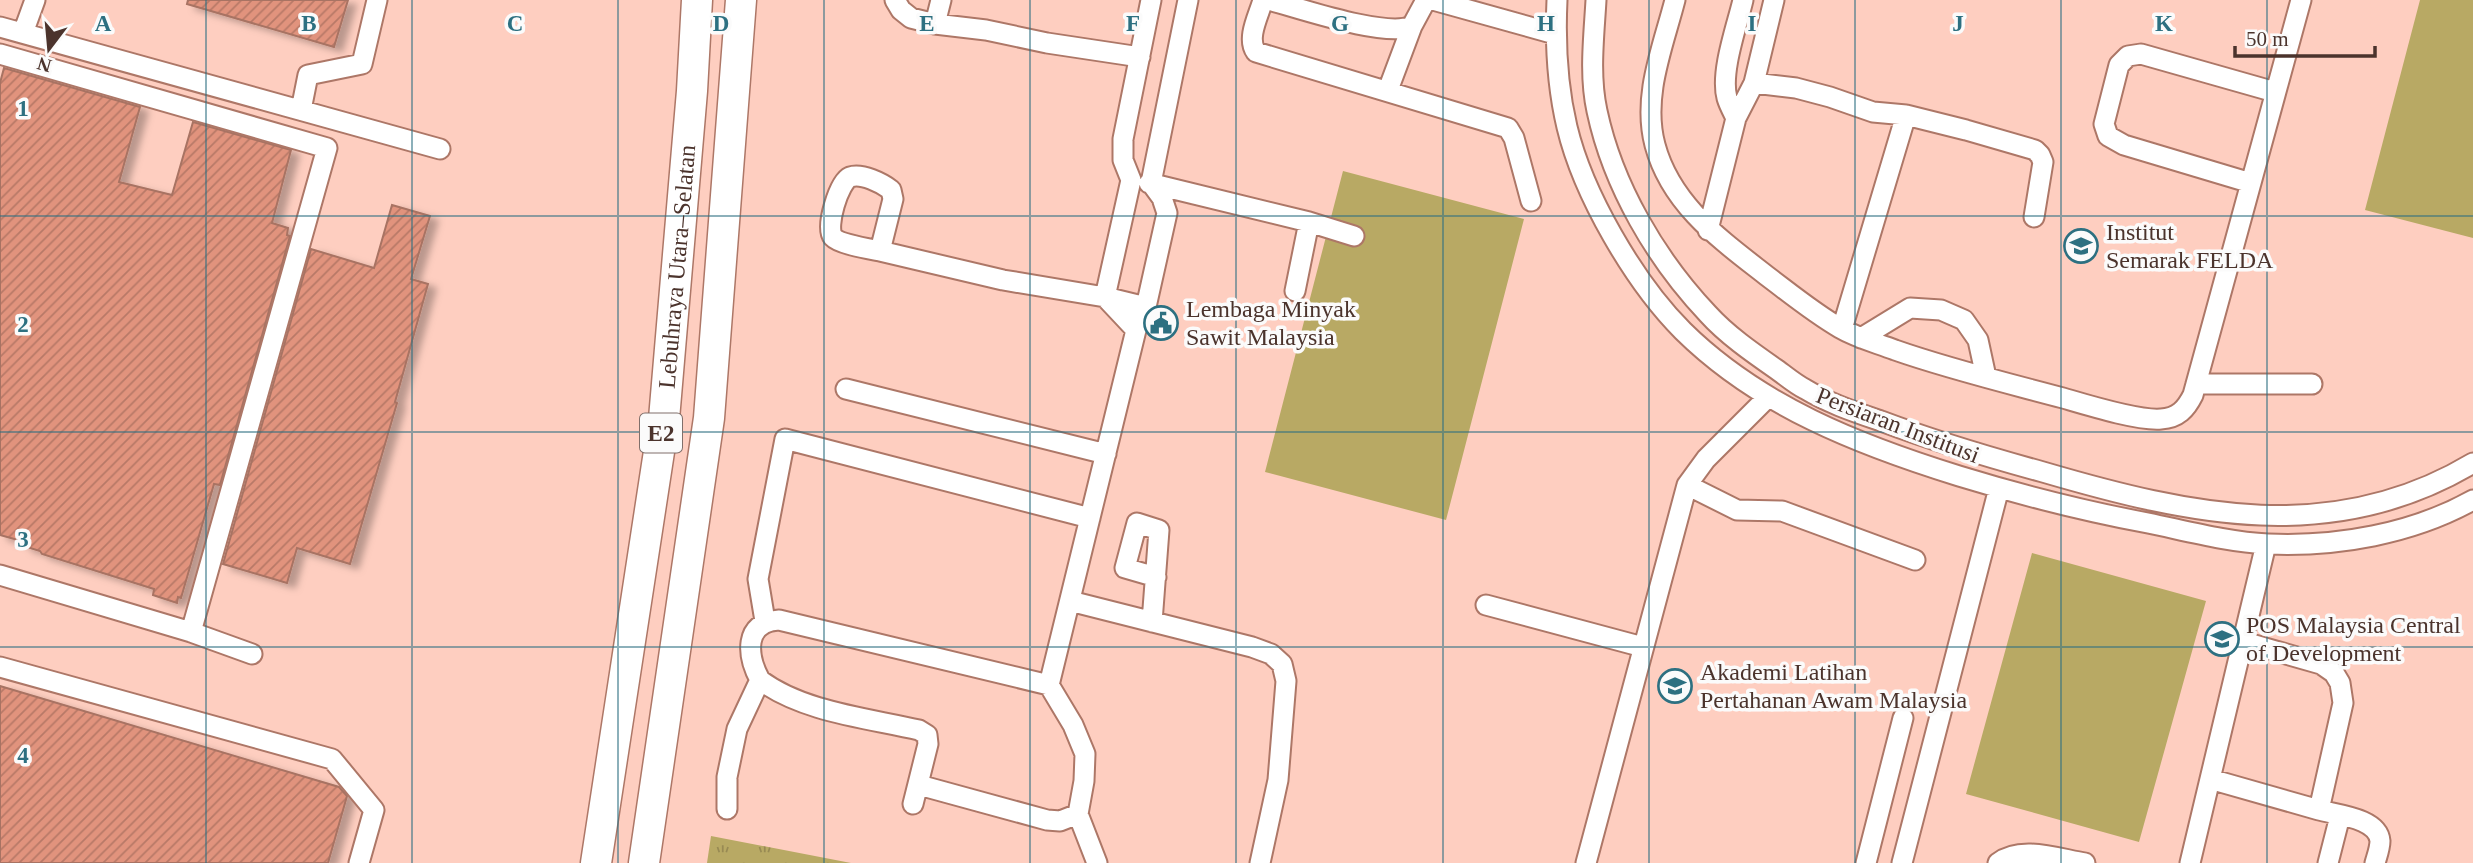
<svg xmlns="http://www.w3.org/2000/svg" width="2473" height="863" font-family="'Times New Roman',serif">
	<defs>
		<pattern id="grass-tufts" width="24" height="20" patternUnits="userSpaceOnUse" patternTransform="scale(1.75)"><rect width="24" height="20" fill="#b8a964"/><path d="M3 7l-1-3M5 7V3M7 7l1-3M15 17l-1-3M17 17v-4M19 17l1-3" fill="none" stroke="#988a53"/></pattern>
		<pattern id="building-hatch" width="6" height="6" patternUnits="userSpaceOnUse" patternTransform="scale(1.75)"><rect width="6" height="6" fill="#e1937d"/><path d="M-1 1l2-2M0 6l6-6M5 7l2-2" fill="none" stroke="#b87967"/></pattern>
		<filter id="shadow"><feDropShadow dx="8" dy="4.5" stdDeviation="3.5" flood-color="#0004"/></filter>
	</defs>
	<rect width="100%" height="100%" fill="#fecec0"/>
	<path fill="url(#grass-tufts)" d="M711 836 851 863H707Z"/>
	<path fill="#b8a964" d="M2420 0H2473V238L2365 210Z
		M1343 171 1524 219 1446 520 1265 472Z
		M2032 553 2206 601 2139 842 1966 794Z"/>
	<path fill="url(#building-hatch)" stroke="#a87363" stroke-width="2" filter="url(#shadow)" d="M188 0H348L334 47 187 4Z
		M4 68 140 107 119 182 172 195 193 122 291 150 272 223 288 228 287 235 290 236 220 485 214 484 181 598 178 597 177 603 153 595 154 589 42 554 40 551 24 546 25 542 0 535V83Z
		M392 205 430 216 411 279 428 284 395 402 397 403 350 564 297 548 287 583 223 564 311 249 374 268Z
		M0 686 339 787 347 796 328 863H0Z"/>
	<g fill="none" stroke-linecap="round" stroke-linejoin="round">
		<g stroke="#ad7767" stroke-width="23">
			<path id="minor" d="M895 0 901 10 911 18 935 24 986 30 1047 43 1140 57
				M1263 0C1259 15 1246 38 1256 52L1508 128 1514 138 1531 201
				M1269 0C1299 8 1386 38 1412 26
				M1433 0 1555 34
				M1557 0C1555 43 1557 85 1567 127 1583 194 1634 282 1683 331 1759 406 1859 445 1959 476 2021 495 2084 511 2148 523 2187 531 2228 542 2268 544 2337 547 2412 534 2473 500
				M1596 0C1594 36 1589 75 1597 111 1613 186 1656 259 1708 314 1727 335 1753 353 1776 369 1786 376 1795 384 1805 389 1828 403 1855 412 1881 421 1934 441 1988 457 2043 472 2190 515 2333 547 2473 463
				M1675 0C1663 47 1642 96 1655 145 1671 205 1721 240 1767 276 1791 294 1814 313 1840 328 1857 338 1877 343 1895 350 1949 369 2007 383 2063 398 2087 405 2138 421 2161 419 2178 418 2186 409 2193 395L2301 0
				M935 24 941 0
				M0 27 440 149
				M23 33 35 0
				M0 54 327 148 191 632
				M1754 83 1796 88 1830 97 1873 112 1906 115
				M1388 90 1412 26 1426 0
				M301 110 308 75 362 64 377 0
				M1736 118C1733 112 1729 105 1727 98 1720 72 1737 26 1743 0
				M1149 183 1309 222 1354 236
				M2251 183 2124 145 2108 136 2104 124 2119 65 2128 56 2141 54 2275 92
				M1708 230 1736 118 1754 83 1774 0
				M880 251C870 249 839 244 833 237 825 227 839 182 850 177 862 173 882 183 891 190L893 199 880 251 1003 280 1105 297 1146 307
				M1295 291 1309 222
				M1842 329 1906 115 1966 130 2035 150 2040 155 2043 162 2034 217
				M1136 330 1105 297 1131 180 1123 160V139L1151 0
				M1861 338 1910 308 1941 310 1964 320 1978 340 1986 377
				M2196 384H2312
				M846 389 1106 454
				M1687 485 1737 510 1782 511 1915 560
				M0 575 191 632 252 654
				M1070 601 1252 647 1271 654 1282 664 1286 681 1278 780 1260 863
				M1486 605 1643 647
				M765 621 758 579 785 439 1090 518
				M1152 622 1159 530 1137 523 1125 568 1156 577
				M2244 642 2321 664 2334 673 2340 683 2343 703 2319 810C2337 815 2378 818 2380 841 2380 848 2377 856 2375 863
				M0 667 332 759 374 810 359 863
				M760 680C803 712 867 718 919 730L927 735 928 744 913 804
				M1049 685 1136 330 1146 307 1167 213 1162 198 1151 183 1188 0
				M2210 779 2319 810
				M919 785 1047 820 1060 821 1078 814
				M727 809V777L737 729 760 680C747 656 743 622 779 620L1049 685 1073 725 1085 754 1084 781 1078 814 1097 863
				M1586 863 1687 485 1706 459 1767 398
				M1866 863 1903 718
				M1902 863 1999 488
				M1998 863C2021 845 2059 859 2085 863
				M2190 863 2266 544
				M2328 863 2340 816"/>
		</g>
		<g stroke="#ad7767" stroke-width="33">
			<g id="highway">
				<path id="s1" d="M596 863 664 419 692 91 697 0"/>
				<path d="M644 863 709 418 741 0"/>
			</g>
		</g>
		<use href="#minor" stroke="#fff" stroke-width="19"/>
		<use href="#highway" stroke="#fff" stroke-width="30"/>
	</g>
	<path fill="none" stroke="#2d7081" stroke-width="2" stroke-opacity="0.55" d="M206 0V863M412 0V863M618 0V863M824 0V863M1030 0V863M1236 0V863M1443 0V863M1649 0V863M1855 0V863M2061 0V863M2267 0V863M0 216H2473M0 432H2473M0 647H2473"/>
	<defs>
		<g id="university-ring" transform="scale(1.75)"><circle r="9.5" fill="#fbfbfb" stroke="#2d7081" stroke-width="1.5"/><path d="M0-5L7-2L0 1L-7-2ZM-4 1L0 2.5L4 1V4Q0 6-4 4Z" fill="#2d7081"/></g>
		<g id="civic-ring" transform="scale(1.75)"><circle r="9.5" fill="#fbfbfb" stroke="#2d7081" stroke-width="1.5"/><path d="M-.6-6.5H3V-4.5H.6V-3L4-1V1h2V6H-6V1h2V-1L-.6-3ZM-1.2 2.5V6h2.4V2.5Z" fill="#2d7081"/></g>
	</defs>
	<g fill-rule="evenodd">
		<use href="#university-ring" x="2081" y="246"/>
		<use href="#civic-ring" x="1161" y="323"/>
		<use href="#university-ring" x="2222" y="639"/>
		<use href="#university-ring" x="1675" y="686"/>
	</g>
	<g text-anchor="middle" stroke-width="7" stroke-linejoin="round" paint-order="stroke">
		<rect fill="#fbfbfb" stroke="#806f6a" stroke-width="2" x="640" y="413.5" width="42" height="39" rx="5"/>
		<g font-size="23" font-weight="bold" fill="#4b332c">
			<text x="661" y="441">E2</text>
		</g>
		<g font-size="24" fill="#4b332c" stroke="#fbfbfb" text-anchor="start">
			<text x="2106" y="240">Institut<tspan x="2106" dy="28">Semarak FELDA</tspan></text>
			<text x="1186" y="317">Lembaga Minyak<tspan x="1186" dy="28">Sawit Malaysia</tspan></text>
			<text x="2246" y="633">POS Malaysia Central<tspan x="2246" dy="28">of Development</tspan></text>
			<text x="1700" y="680">Akademi Latihan<tspan x="1700" dy="28">Pertahanan Awam Malaysia</tspan></text>
		</g>
		<g font-size="24" fill="#4b332c" stroke="#fbfbfb">
			<text dy="8" stroke="none"><textPath href="#s1" startOffset="602">Lebuhraya Utara–Selatan</textPath></text>
			<text transform="translate(1898 425) rotate(21)" y="8">Persiaran Institusi</text>
		</g>
	</g>
	<g font-size="23" text-anchor="middle" font-weight="bold" fill="#2d7081" stroke="#fbfbfb" stroke-width="7" stroke-linejoin="round" paint-order="stroke">
		<text x="103" y="31">A</text>
		<text x="309" y="31">B</text>
		<text x="515" y="31">C</text>
		<text x="721" y="31">D</text>
		<text x="927" y="31">E</text>
		<text x="1133" y="31">F</text>
		<text x="1340" y="31">G</text>
		<text x="1546" y="31">H</text>
		<text x="1752" y="31">I</text>
		<text x="1958" y="31">J</text>
		<text x="2164" y="31">K</text>
		<text x="23" y="116">1</text>
		<text x="23" y="332">2</text>
		<text x="23" y="547">3</text>
		<text x="23" y="763">4</text>
	</g>
	<g transform="translate(49 49) rotate(196)" stroke="#fbfbfb" stroke-width="5" paint-order="stroke">
	<path d="M0-5L12 26L0 18L-12 26Z" fill="#4b332c"/>
	<text y="-10" font-size="19" font-weight="bold" text-anchor="middle" fill="#4b332c">N</text>
	</g>
	<path d="M2235 46v10h140v-10" fill="none" stroke="#4b332c" stroke-width="3.5"/>
	<text x="2246" y="46" font-size="21" fill="#4b332c" stroke="#fbfbfb" stroke-width="5" paint-order="stroke">50 m</text>
</svg>
